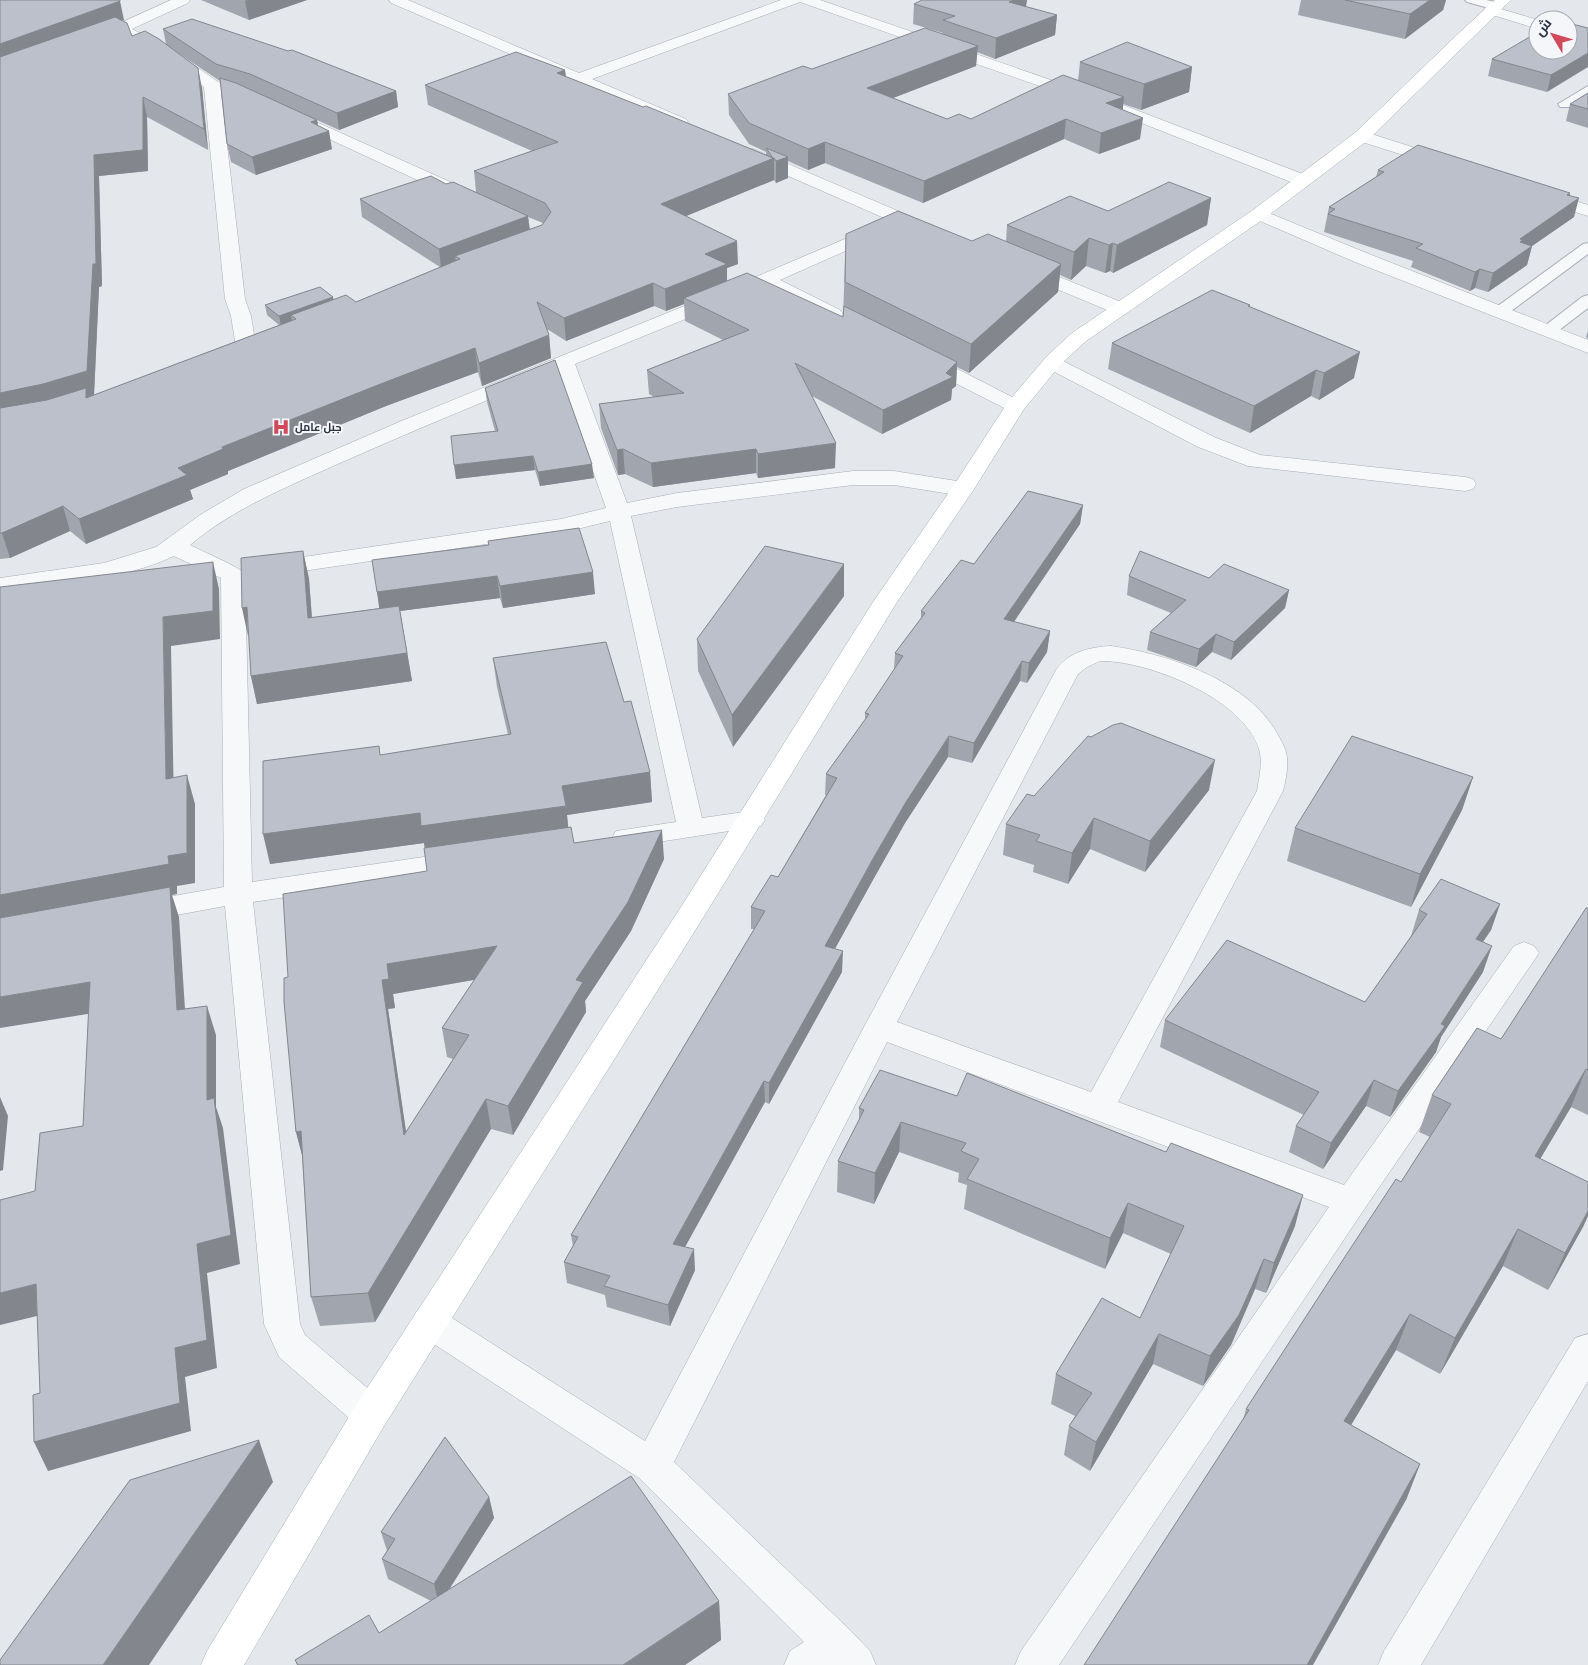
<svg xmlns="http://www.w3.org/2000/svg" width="1588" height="1665" font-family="Mulish,Cairo,sans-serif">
	<rect width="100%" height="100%" fill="#e4e7ec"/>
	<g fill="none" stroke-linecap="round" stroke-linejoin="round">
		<g stroke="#a9aeb7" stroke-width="2">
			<path id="lane" d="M1465 0H1486L1500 3 1502 6 1496 10 1467 2Z
				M1588 86V96L1570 107H1560L1558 104Z
				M1588 243V254L1507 314H1495L1493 311 1495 308 1583 244Z
				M1588 295V308L1554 334H1542L1540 331 1542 328 1582 297Z"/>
		</g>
		<g stroke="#a9aeb7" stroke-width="1">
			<path id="street" d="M171 0H190L188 3 132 29 174 51 218 82 261 96 263 99 261 102 255 104 221 93 245 299 251 316 256 347 253 351 246 353 239 351 236 347 231 316 225 299 204 87 164 57 120 34 110 37 105 36 103 33 105 30Z
				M389 0H408L579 73 781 0H820L1123 105 1308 176 1311 180 1308 184 1302 185 1296 184 1111 111 800 2 592 79 686 119 688 122 686 125 680 127 391 3Z
				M1491 6 1538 20V29L1486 13 1484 10 1486 7Z
				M294 112 466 189 469 193 466 197 460 198 454 197 288 120 286 117 288 114Z
				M1362 131 1450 159 1452 163 1450 167 1444 168 1356 140 1354 136 1356 132Z
				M753 149 919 220 922 224 919 228 913 229 907 228 747 158 745 154 747 150Z
				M1542 191 1588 205V216L1536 200 1533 196 1536 192Z
				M1259 209 1369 254 1588 340V353L1355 262 1253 218 1250 214 1253 210Z
				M880 224 886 225 889 229 886 233 780 280 840 310 843 314 840 318 833 320 826 318 764 287 575 364 627 503 677 493 853 471H894L963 482 971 484 974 489 971 494 963 496 894 485H853L677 507 631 516 702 818 751 811 761 814 765 820 761 826 626 847 616 845 612 838 616 831 676 822 610 521 561 533 269 576 261 574 257 569 261 564 269 562 561 519 606 508 558 371C485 401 412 431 340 463 287 487 234 508 190 545 201 551 240 567 245 574L252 882 465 851 475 854 479 861 475 868 465 871 253 902 300 1324 305 1335 384 1402 389 1414 384 1426 371 1430 358 1426 279 1357 264 1324 225 906 139 922 129 919 125 912 129 905 139 902 224 887 221 578 174 556C120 581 59 584 0 592V578L104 563 156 547 200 515 244 489 399 422 758 276Z
				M1025 263 1126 304 1129 308 1126 312 1119 314 1112 312 1018 273 1016 269 1018 265Z
				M923 353 930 355 1022 402 1025 406 1022 410 1015 412 1008 410 916 363 913 359 916 355Z
				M1052 357 1059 359 1214 437 1260 455 1465 477 1473 479 1476 484 1473 489 1465 491 1248 466 1198 447 1045 367 1042 363 1045 359Z
				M1111 646C1168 654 1250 681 1278 735 1282 742 1286 749 1287 757 1288 768 1286 780 1283 791L1118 1102 1344 1185 1514 946 1524 942 1534 946 1539 953 1363 1211 1059 1665H1015L1021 1651 1329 1207 887 1042 674 1462 850 1630 870 1651 876 1665H784L790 1651 804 1642 639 1478 417 1333 411 1322 417 1311 429 1307 441 1311 645 1441 864 1027 1056 670C1068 652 1090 647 1111 646ZM1100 661C1148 660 1244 699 1259 749 1263 763 1259 777 1257 791L1091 1092 897 1022 1078 674 1087 667Z
				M1588 1334V1381L1421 1665H1378L1384 1651 1575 1338Z"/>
		</g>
		<g stroke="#a9aeb7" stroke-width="1">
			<path id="secondary" d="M1495 0H1511L1368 140 1265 218 1086 341 1061 364 1024 409 974 489 897 602 701 921 384 1426 244 1665H201L207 1651 358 1402 681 907 873 602 952 488 1008 402 1047 356 1072 333 1253 210 1356 132 1459 33Z"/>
		</g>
		<use href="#lane" fill="#f7f8fa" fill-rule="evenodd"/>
		<use href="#street" fill="#f7f8fa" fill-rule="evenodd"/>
		<use href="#secondary" fill="#fff" fill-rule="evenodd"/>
	</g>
	<path fill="#a1a5ae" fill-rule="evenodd" d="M0 0 124 20H123L132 36 166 44 163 29 396 91 398 107 339 130 317 120 318 126 332 149 256 175 231 162 227 144 220 81 172 49 202 88 208 150 147 117 148 171 99 176 102 286 99 287 94 395 89 397 279 325 267 315 265 305 333 297V300L356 302 440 267 362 217 360 199 446 184 476 192 474 171 532 151 428 105 425 85 565 70 566 77 766 155V152L749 144 729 115 728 94 812 69 943 34V33L913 24 914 4 1026 7 1057 15 1055 35 995 59 977 52 976 66 893 98 947 119H971L1078 81 1080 62 1192 67 1189 92 1141 110 1123 104V110L1140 139 1099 154 1064 139 923 203 825 163 808 170 788 161V178L776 183 774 180 686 216 738 264 727 268V281L843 317 846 234 972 241 1006 242 1007 225 1211 198 1207 225 1113 273 1110 271 1105 273 1086 266 1071 280 1060 275 1058 292 969 373 957 367 956 386 952 389 951 400 882 434 812 396 835 468 758 478 756 473 653 487 625 474 618 475 601 428 599 404 654 397 649 394 647 370 723 340 685 321 684 304 666 311 654 306 566 341 547 329 549 335 551 358 482 386 478 372 386 406 228 471V474L190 490 193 499 86 544 70 531 10 558 0 559ZM528 217 543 223 542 225 530 229Z
		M201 0H307L249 20Z
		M1301 0H1446L1443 10 1405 39 1298 15Z
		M1568 50 1547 92 1488 76 1492 59Z
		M1588 93V128L1566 121 1570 104Z
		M1378 170 1570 193V195L1574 217 1532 246 1527 265 1488 292 1475 288 1470 291 1411 267 1413 261 1324 232 1329 207 1376 177Z
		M1250 307 1354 378 1319 400 1311 396 1250 433 1108 369 1112 343Z
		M1588 331V339L1586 337Z
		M485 388 594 478 540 486 535 470 456 479 495 431 487 402Z
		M1083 505 1080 524 1014 622 1050 631 1047 652 1027 683 1020 681 972 763 948 757 905 823 874 878 835 948 842 972 769 1104 765 1102 685 1247 695 1270 670 1326 607 1307 605 1295 567 1283 564 1262 573 1246 571 1235 755 929H751V907L778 877 826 795H825L826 774 865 720V713L894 670 895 653 921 619V611L974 564Z
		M488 541 595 594 503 608 500 598 400 611 412 681 257 704 251 676 303 551 309 579 312 618 380 608 377 592 489 545Z
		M1129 576 1209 578 1289 590 1285 608 1231 660 1212 652 1196 667 1147 650 1150 632 1171 613 1127 595Z
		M844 596 733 747 698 671 697 639Z
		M493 658 624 702 650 772 652 802 567 815 568 827 574 843 664 859 631 931 585 1001 586 1012 513 1135 491 1129 375 1322 320 1326 311 1297 302 1155 296 1132 288 977 427 871 425 848 424 843 270 864 381 755 508 735 497 687ZM474 980 442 1028 447 1057 453 1059 406 1133 388 1009 395 1008 393 994Z
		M1473 777 1462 810 1411 907 1287 861 1295 828Z
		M1209 790 1145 872 1090 849 1068 884 1033 872 1034 865 1003 855 1006 824 1034 796Z
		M1500 904 1491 930 1483 942V972L1441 1037 1436 1052 1390 1117 1366 1106 1323 1169 1289 1152 1296 1126 1304 1115 1160 1047 1165 1020 1365 1002 1411 936 1419 910Z
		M1588 908V1115L1571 1107 1540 1159 1584 1225 1548 1290 1503 1266 1440 1374 1396 1350 1351 1425 1420 1464 1406 1500 1243 1420 1246 1409 1401 1182 1430 1137 1419 1132 1432 1095 1501 1039Z
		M859 1108 1295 1226 1266 1293 1255 1289 1231 1345 1203 1386 1153 1364 1090 1471 1064 1455 1069 1426 1075 1416 1051 1404 1056 1374 1140 1318 1171 1254 1123 1233 1105 1269 964 1209 967 1185 958 1182 959 1173 899 1152 874 1204 837 1192 838 1161 859 1120Z
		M489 1497 494 1518 449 1590 719 1601 721 1640 685 1665H297L295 1660 379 1633 431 1601 388 1579 382 1559 387 1551 381 1532Z"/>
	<path fill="#83868d" d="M247 0H307L249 20 245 1Z
		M1014 0H1027L1025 14 1009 2Z
		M1430 0H1446L1443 10 1405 39 1410 14Z
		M120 1 124 20 0 65V44Z
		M1057 15 1055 35 995 59 996 38Z
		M978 46 976 66 867 108V88Z
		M1588 53V67L1547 92 1551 75Z
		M1192 67 1189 92 1141 110 1144 84Z
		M198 68 202 88 208 150 204 129Z
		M565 70 567 90 557 73Z
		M396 91 398 107 339 130 337 113Z
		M143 97 147 117 148 171 99 176 102 286 99 287 94 395 89 396 93 412 0 418V393L94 155Z
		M1124 97 1122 117 1106 103Z
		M1143 118 1140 139 1099 154 1101 133Z
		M1066 119 1064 139 923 203 924 181Z
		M317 120 320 134 329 131 332 149 256 175 252 157 311 122Z
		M825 142V163L808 170V149Z
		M788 157V178L776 183V161Z
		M774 158V180L662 226 661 204Z
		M1570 193 1566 207 1579 198 1574 217 1532 246 1527 265 1488 292 1493 273 1520 239 1567 195Z
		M1211 198 1207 225 1113 273 1117 245Z
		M528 216 530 235 460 259 455 256 456 262 441 268 439 249Z
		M1089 238 1086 266 1071 280 1074 252Z
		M737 241 738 264 727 268V286L684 298V304L666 311 665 289 705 254Z
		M1113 243 1110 271 1105 273 1109 245Z
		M1061 264 1058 292 969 373 971 344Z
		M1480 269 1475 288 1470 291 1475 272Z
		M653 283 654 306 566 341 564 318Z
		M333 297 335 307 291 315 292 322 281 326 279 316Z
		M549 335 551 358 482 386 479 363Z
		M475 348 478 372 386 406 228 471V474L190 490 193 499 86 544 79 519 178 468 222 447 383 383Z
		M1360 352 1354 378 1319 400 1324 373Z
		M957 362 956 386 952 389 951 400 882 434 883 410 946 373Z
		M1316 370 1311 396 1250 433 1254 406Z
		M836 443 835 468 758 478V454Z
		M623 449 625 474 618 475 617 450Z
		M756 449V473L653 487 651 463Z
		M533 456 535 470 456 479 454 465Z
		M592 464 594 478 540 486 538 472Z
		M1083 505 1080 524 1002 639 1004 619Z
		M63 506 70 531 10 558 2 533Z
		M303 551 309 579 314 647 308 618Z
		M213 562 219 589 220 639 171 646 174 808 166 779 163 617Z
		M844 564V596L733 747 732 715Z
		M593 572 595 594 503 608 500 586Z
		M497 576 500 598 400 611 412 681 257 704 251 676 380 614 377 592Z
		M1289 590 1285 608 1231 660 1234 642Z
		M247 607 248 636 242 608Z
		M1050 631 1047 652 1027 683 1029 663Z
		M1216 634 1212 652 1196 667 1199 649Z
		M1022 661 1020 681 972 763 974 743Z
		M949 736 948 757 905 823 874 878 825 967V946L874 857 906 802Z
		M1215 760 1209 790 1145 872 1150 841Z
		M650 772 652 802 567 815 569 835 426 855 424 843 270 864 263 834 562 786Z
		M187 775 195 804V883L177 886V894L172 895 179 917 187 1040 0 926V895L168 856Z
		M1473 777 1462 810 1411 907 1420 874Z
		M1094 818 1090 849 1068 884 1072 853Z
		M662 830 664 859 631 931 585 1001 586 1012 513 1135 508 1106 576 980Z
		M1500 904 1491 930 1467 965 1476 939Z
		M497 946 501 975 393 994 395 1008 388 1009 411 1165 404 1135 382 980 387 964Z
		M1492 946 1483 972 1441 1037 1436 1052 1390 1117 1398 1091Z
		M843 951 842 972 769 1104V1083Z
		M90 982 100 1012 0 1028V997Z
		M207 1006 216 1035V1107L223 1128 240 1264 207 1273 217 1368 185 1377 191 1431 48 1471 34 1442 175 1348 197 1244 207 1100Z
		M1586 1069 1571 1107 1520 1193 1535 1156Z
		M1374 1080 1366 1106 1323 1169 1331 1143Z
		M764 1081 765 1102 675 1265 673 1244Z
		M0 1097 8 1116 3 1170 0 1171Z
		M486 1099 491 1129 375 1322 368 1293Z
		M901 1122 899 1152 874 1204 875 1173Z
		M301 1131 304 1162 296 1132Z
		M1303 1195 1295 1226 1266 1293 1274 1263Z
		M1128 1203 1123 1233 1105 1269 1110 1238Z
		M1588 1211V1216L1584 1225 1548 1290 1565 1253Z
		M1518 1229 1503 1266 1440 1374 1455 1338Z
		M694 1249 695 1270 670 1326 668 1305Z
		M1264 1259 1255 1289 1231 1345 1203 1386 1210 1356Z
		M36 1284 49 1313 0 1325V1293Z
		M1410 1314 1396 1350 1332 1457 1344 1421Z
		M1159 1334 1153 1364 1090 1471 1096 1442Z
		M259 1440 273 1482 149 1665H103Z
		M1420 1464 1406 1500 1313 1665H1307Z
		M489 1497 494 1518 439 1605 434 1584Z
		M719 1601 721 1640 685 1665H623Z"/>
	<path fill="#bbc0ca" stroke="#83868d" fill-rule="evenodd" d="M0 0H120V1L0 44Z
		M922 0H1014L1009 2 1057 15 996 38 943 20 955 16 914 4Z
		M1345 0H1430L1410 14Z
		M115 17 127 23 132 36 145 31 159 39 198 68 204 129 143 97V150L94 155 96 264H93L87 371 43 384 0 393V57Z
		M192 19 288 51 292 50 396 91 337 113 250 74 216 64 163 29Z
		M1568 23 1588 28V53L1551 75 1492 59 1538 32V50H1568Z
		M925 28 978 46 867 88 947 119 959 114 971 119 1063 75 1124 97 1106 103 1143 118 1101 133 1066 119 924 181 825 142 808 149 749 123 728 94 803 66 812 69Z
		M1127 42 1192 67 1144 84 1080 62Z
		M516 52 565 70 557 73 643 107 646 106 773 158 766 148 788 157 776 161 774 158 661 204 737 241 705 254 727 264 665 289 653 283 564 318 537 302 549 335 479 363 475 348 383 383 222 447 223 449 178 468 187 475 79 519 63 506 2 533H0V408L47 400 86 388V398L296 319 291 315 346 295 356 302 460 259 455 256 542 225 551 212 545 203 474 171 558 142 425 85Z
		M220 78 236 83 317 120 311 122 329 131 252 157 227 144Z
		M1588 93V109L1570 104Z
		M1418 145 1570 193 1567 195 1579 198 1520 239 1523 240 1520 242 1532 246 1493 273 1480 269 1475 272 1416 248 1423 244 1328 214 1335 209 1329 207 1384 172 1378 170Z
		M431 176 446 184 453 182 528 216 439 249 360 199Z
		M1169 182 1211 198 1117 245 1113 243 1109 245 1089 238 1074 252 1007 225 1070 196 1108 211Z
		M898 211 972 241 988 234 1061 264 971 344 845 282 846 234Z
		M747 273 843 317 844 306 957 362 946 373 953 377 883 410 795 363 836 443 758 454 756 449 651 463 623 449 617 450 599 404 684 393 647 370 749 330 684 298Z
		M320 287 333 297 279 316 265 305Z
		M1212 290 1250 305 1248 306 1360 352 1324 373 1316 370 1254 406 1112 343Z
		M555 360 592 464 538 472 533 456 454 465 451 436 498 431 485 388Z
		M1028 491 1083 505 1004 619 1050 631 1029 663 1022 661 974 743 949 736 906 802 874 857 825 946 843 951 769 1083 764 1081 673 1244 694 1249 668 1305 604 1286 610 1276 564 1262 578 1237 571 1235 765 911 751 907 771 875 778 877 837 778 826 774 869 714 865 713 903 656 895 653 925 613 921 611 961 560 974 564Z
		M579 528 593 572 500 586 497 576 377 592 372 560 489 545 488 541Z
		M765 546 844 564 732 715 697 639Z
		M303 551 308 618 399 606 407 653 251 676 247 607 242 608 241 558Z
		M1140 551 1209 578 1224 564 1289 590 1234 642 1216 634 1199 649 1150 632 1186 600 1129 576Z
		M213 562V611L163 617 166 779 187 775V853L168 856 169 864 0 895V587Z
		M606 642 624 702 631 701 650 772 562 786 566 806 421 826 420 813 263 834V761L379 746 380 755 511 734 493 658Z
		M1121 723 1215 760 1150 841 1094 818 1072 853 1036 841 1040 835 1006 824 1027 794 1034 796 1088 736 1091 737 1113 725Z
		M1352 736 1473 777 1420 874 1295 828Z
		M571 827 574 843 662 830 628 902 576 980 583 982 508 1106 486 1099 368 1293 311 1297 301 1131 296 1132 284 1002V978L288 977 283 894 427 871 424 848ZM497 946 442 1028 469 1035 404 1135 382 980 389 979 387 964Z
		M1441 879 1500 904 1476 939 1492 946 1441 1024 1445 1026 1398 1091 1374 1080 1331 1143 1296 1126 1319 1092 1165 1020 1227 940 1365 1002 1427 914 1419 910Z
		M170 887 177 1010 207 1006V1100L214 1098 231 1235 197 1244 207 1340 175 1348 180 1403 34 1442 33 1395 40 1393 36 1284 0 1293V1200L35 1191 40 1133 83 1126 90 982 0 997V918Z
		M1586 908H1588V1070L1586 1069 1535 1156 1588 1182V1211L1565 1253 1518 1229 1455 1338 1410 1314 1344 1421 1420 1464 1307 1665H1084L1249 1410 1246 1409 1331 1278 1396 1179 1401 1182 1451 1104 1432 1095 1477 1028 1501 1039Z
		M880 1070 957 1096 967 1073 1166 1152 1171 1143 1303 1195 1274 1263 1264 1259 1239 1315 1210 1356 1159 1334 1096 1442 1069 1426 1092 1393 1056 1374 1102 1298 1140 1318 1184 1226 1128 1203 1110 1238 967 1179 979 1159 961 1151 966 1143 901 1122 875 1173 838 1161 864 1110 859 1108Z
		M445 1437 489 1497 434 1584 382 1559 395 1539 381 1532Z
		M259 1440 103 1665H0V1660L130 1480Z
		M631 1476 719 1601 623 1665H298L295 1660 369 1615 379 1633Z"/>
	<defs>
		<g id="hospital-bare" transform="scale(1.35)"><path d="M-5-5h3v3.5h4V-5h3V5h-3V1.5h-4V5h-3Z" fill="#d1495b" stroke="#f4f6f9" stroke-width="2.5" paint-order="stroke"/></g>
	</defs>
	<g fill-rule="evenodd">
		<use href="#hospital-bare" x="281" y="427"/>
	</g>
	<g text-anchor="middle" stroke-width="4" stroke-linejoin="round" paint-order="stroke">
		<g font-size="11" font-weight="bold" fill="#2b3445" stroke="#f4f6f9" text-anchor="start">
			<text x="295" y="431">جبل عامل</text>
		</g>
	</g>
	<g transform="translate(1553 35) rotate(308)"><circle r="24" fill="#f4f6f9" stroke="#a4a8b1"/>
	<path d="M0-4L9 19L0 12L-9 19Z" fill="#d1495b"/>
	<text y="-8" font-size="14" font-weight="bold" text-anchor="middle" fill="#2b3445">ش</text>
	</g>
</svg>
